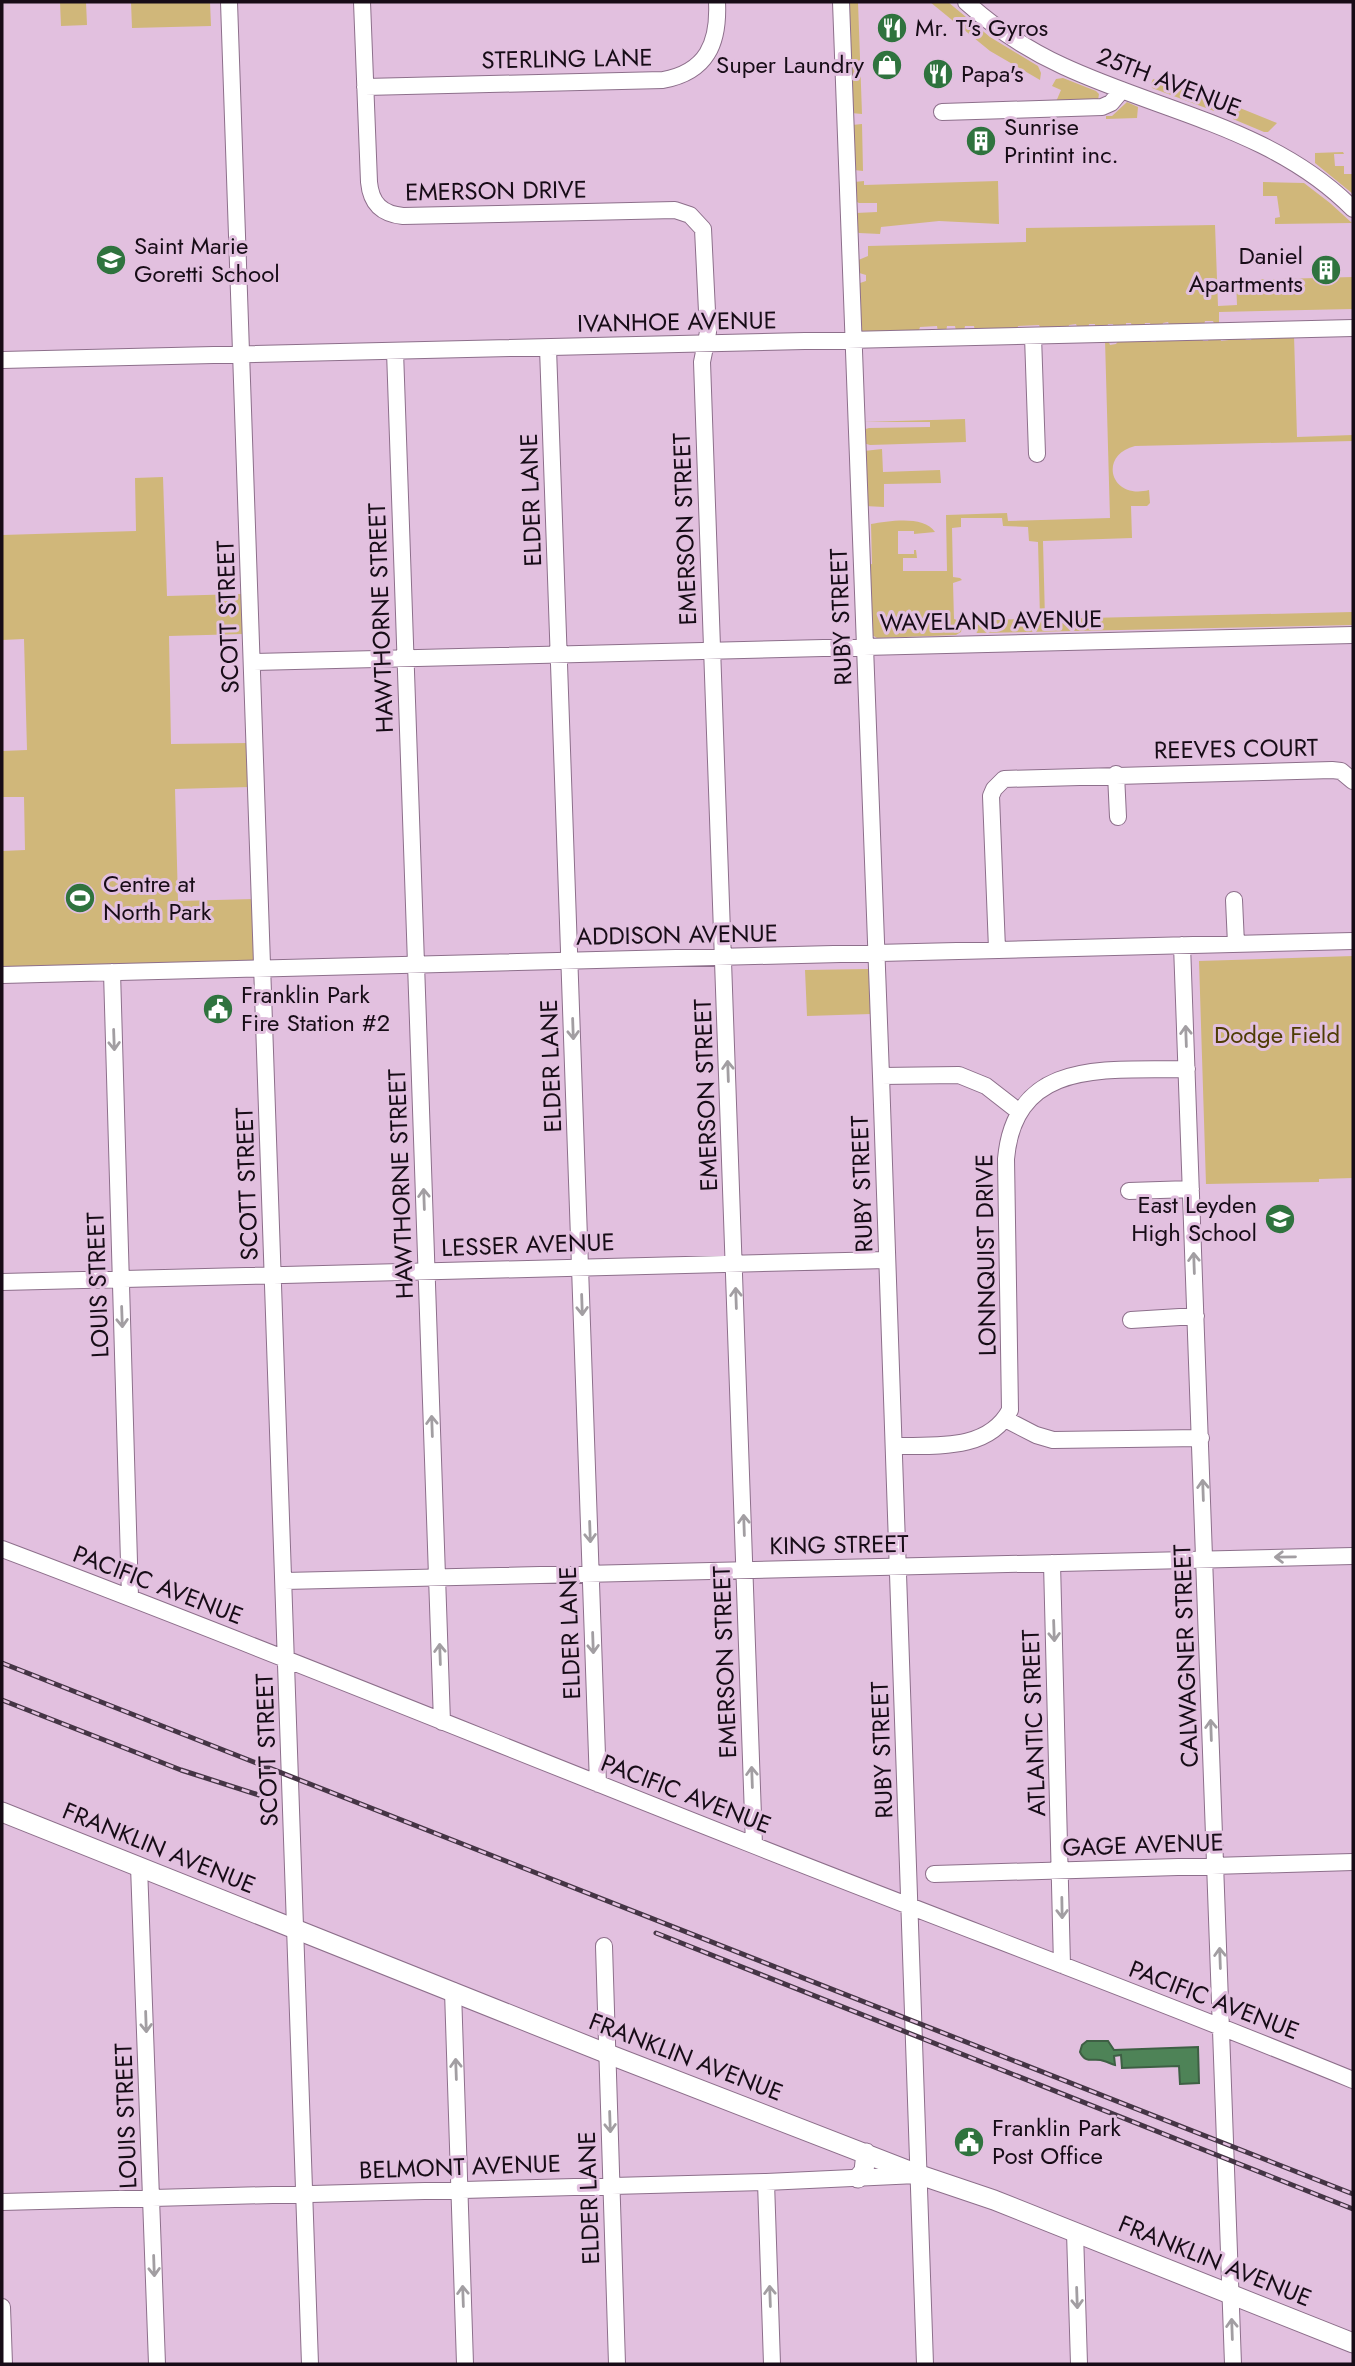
<svg xmlns="http://www.w3.org/2000/svg" width="1355" height="2366" font-family="Jost,sans-serif">
	<rect width="100%" height="100%" fill="#e2c0df"/>
	<path fill="#d0b77a" d="M60 2H86L87 25 61 26Z
		M131 2H210L211 26 132 28Z
		M847 2H858L862 114 851 113Z
		M930 2H948L990 37 1038 66 1041 73 1040 80 990 51Z
		M1063 78 1096 91 1099 94 1098 100 1055 104 1061 90 1052 86 1056 79Z
		M1153 79 1219 102 1214 111 1152 88 1151 84Z
		M1127 102 1138 107 1137 118 1106 119V116H1112Z
		M1235 106 1277 123 1268 132H1264L1233 119Z
		M862 124 863 171 854 170 852 125Z
		M1343 152 1344 154H1334L1335 166H1344V174H1353V194L1315 163V153Z
		M864 181V185L998 181 999 224 939 221 881 227 880 234 859 233 856 231V213L877 212V203H859L855 201 854 182Z
		M1263 182 1304 183 1330 203 1352 223 1275 224V218L1280 217 1277 196H1263Z
		M1215 225 1218 306 1237 305 1236 280 1353 277V309L1219 312V325H1215L1213 321H1205L1204 325 1170 326 1168 322 1163 323 1162 326 1151 327 1150 323H1145L1144 327H1132L1131 323H1126V327L1114 328 1113 324H1108L1107 328H1095V324H1089L1088 329H1078L1076 324 1069 325 1068 329H1041L1039 325 1018 326 1017 330 975 331 974 326H965L964 331H956L955 326H947L946 332H938L937 326 920 327 918 333 866 334 860 331 857 284 866 281V275L856 272V261L868 256V246L1026 242V228Z
		M1294 335 1297 437 1353 435V441L1135 446C1098 455 1110 500 1149 490L1150 503 1147 506H1131L1132 538 1043 541 1045 619 1353 612V625L977 633 974 628 975 621 1040 618 1038 542 1029 541 1028 527 1003 526 1002 518H961V527L952 528 953 577 960 578 962 580 953 583 954 619 963 622 961 632 956 635 877 638 872 635 868 565 872 564 871 524C889 521 924 515 935 532L914 534V531H898V554H914V550H916L917 558H903V571H947L946 515 1007 513 1008 521 1110 518 1105 340H1108L1110 345 1116 344 1119 340 1150 339 1151 342H1156L1157 339H1177L1178 341H1185L1186 338H1202L1203 341H1208L1210 337H1220L1221 341 1229 340 1230 337H1244L1246 340H1251L1253 336H1266L1268 339H1274L1276 336Z
		M965 419 966 442 870 445 863 443 862 430 869 428 930 427V422H863Z
		M882 449 883 472 940 470 941 483 884 484V507L865 506 864 451Z
		M163 477 167 596 242 594 243 634 169 636 171 744 248 743 250 787 175 789 178 901 254 899 256 962 2 969V851L25 850 24 797H2V751L27 750 24 639 2 640V535L136 531 135 478Z
		M1353 956V1178L1319 1179V1182L1206 1184 1199 961Z
		M869 969 871 1014 807 1016 805 970Z"/>
	<path fill="#4e8357" stroke="#3e5f44" stroke-width="2" d="M1087 2041H1108L1114 2050 1198 2047 1199 2083 1180 2084 1179 2066 1122 2068 1121 2055 1114 2056 1115 2065C1111 2064 1108 2062 1104 2061 1094 2057 1086 2065 1080 2052L1082 2045Z"/>
	<g fill="none" stroke-linecap="round" stroke-linejoin="round">
		<g stroke="#8d6f8b" stroke-width="18">
			<path id="minor" d="M229 2 310 2364
				M362 2 369 182C371 204 382 214 403 216L675 210 690 215 703 229 708 332 702 362 754 1845
				M841 2 881 1076 925 2364
				M966 2C995 28 1028 50 1063 66 1162 112 1274 129 1353 209
				M365 87 663 80C707 72 719 43 717 2
				M942 112 1102 107 1111 103 1122 90
				M1033 336 1037 454
				M548 348 598 1784
				M395 351 442 1722
				M2 360 1353 328
				M252 662 1353 635
				M1116 774 1118 817
				M1234 900 1236 944
				M1182 945 1233 2364
				M997 949 991 796 994 789 1004 779 1332 770 1341 771 1353 781
				M112 972 130 1597
				M2 975 1353 941
				M881 1076 959 1075 986 1086 1018 1111
				M1129 1191 1191 1189
				M2 1282 887 1260
				M1131 1320 1196 1316
				M1005 1419 1036 1435 1053 1440 1201 1438
				M894 1446C933 1445 988 1452 1010 1410L1006 1159C1015 1056 1110 1071 1187 1069
				M2 1549C252 1643 499 1745 748 1843 950 1923 1153 1998 1353 2080
				M1052 1563 1062 1965
				M284 1581 1353 1556
				M139 1866 157 2364
				M934 1874 1353 1862
				M604 1946 617 2364
				M453 1991 465 2364
				M766 2182 772 2364
				M2 2202 766 2182 917 2175
				M1075 2232 1079 2364
				M2 2307 4 2364"/>
		</g>
		<g stroke="#8d6f8b" stroke-width="21">
			<path id="major" d="M2 1812 608 2054 920 2175 994 2200 1353 2343
				M858 2178 864 2171 866 2153"/>
		</g>
		<use href="#minor" stroke="#fff" stroke-width="16"/>
		<use href="#major" stroke="#fff" stroke-width="19"/>
		<g stroke="#453545" stroke-width="5">
			<path id="rail" d="M2 1663 1353 2194
				M2 1700 181 1770 265 1797
				M656 1933 1353 2209"/>
		</g>
		<use href="#rail" stroke="#e2c0df" stroke-width="2.5" stroke-dasharray="8" stroke-linecap="butt"/>
	</g>
	<defs><path id="oneway-shaft" d="M-6 0H5M1.5-3L5.5 0L1.5 3" fill="none" stroke-width="1.6" stroke-linecap="round" stroke-linejoin="round" transform="scale(1.75)"/></defs>
	<g stroke="#a29ea2">
		<use href="#oneway-shaft" transform="translate(573 1029) rotate(88)"/>
		<use href="#oneway-shaft" transform="translate(1186 1036) rotate(-92)"/>
		<use href="#oneway-shaft" transform="translate(114 1040) rotate(88)"/>
		<use href="#oneway-shaft" transform="translate(728 1071) rotate(-92)"/>
		<use href="#oneway-shaft" transform="translate(424 1199) rotate(-92)"/>
		<use href="#oneway-shaft" transform="translate(1194 1263) rotate(-92)"/>
		<use href="#oneway-shaft" transform="translate(736 1298) rotate(-92)"/>
		<use href="#oneway-shaft" transform="translate(582 1305) rotate(88)"/>
		<use href="#oneway-shaft" transform="translate(122 1317) rotate(88)"/>
		<use href="#oneway-shaft" transform="translate(432 1426) rotate(-92)"/>
		<use href="#oneway-shaft" transform="translate(1203 1490) rotate(-92)"/>
		<use href="#oneway-shaft" transform="translate(744 1525) rotate(-92)"/>
		<use href="#oneway-shaft" transform="translate(590 1532) rotate(88)"/>
		<use href="#oneway-shaft" transform="translate(1285 1557) rotate(179)"/>
		<use href="#oneway-shaft" transform="translate(1054 1631) rotate(88)"/>
		<use href="#oneway-shaft" transform="translate(593 1643) rotate(88)"/>
		<use href="#oneway-shaft" transform="translate(440 1654) rotate(-92)"/>
		<use href="#oneway-shaft" transform="translate(1211 1730) rotate(-92)"/>
		<use href="#oneway-shaft" transform="translate(752 1777) rotate(-92)"/>
		<use href="#oneway-shaft" transform="translate(1062 1908) rotate(89)"/>
		<use href="#oneway-shaft" transform="translate(1220 1958) rotate(-92)"/>
		<use href="#oneway-shaft" transform="translate(146 2022) rotate(88)"/>
		<use href="#oneway-shaft" transform="translate(456 2069) rotate(-92)"/>
		<use href="#oneway-shaft" transform="translate(610 2122) rotate(88)"/>
		<use href="#oneway-shaft" transform="translate(154 2266) rotate(88)"/>
		<use href="#oneway-shaft" transform="translate(463 2296) rotate(-92)"/>
		<use href="#oneway-shaft" transform="translate(770 2296) rotate(-92)"/>
		<use href="#oneway-shaft" transform="translate(1077 2298) rotate(88)"/>
		<use href="#oneway-shaft" transform="translate(1232 2329) rotate(-92)"/>
	</g>
	<defs>
		<g id="restaurant-disc" transform="scale(1.575)"><circle r="9.5" fill="#2f733e" stroke="#e2c0df"/><path d="M-5-6h1v4h1v-4h1v4h1v-4h1v5L-1.5 .5V6h-2V.5L-5-1ZM5-6V6H3V1.5H1.5Q1.5-4 5-6Z" fill="#fff"/></g>
		<g id="shop-disc" transform="scale(1.575)"><circle r="9.5" fill="#2f733e" stroke="#e2c0df"/><path d="M-5-2.5h2.3a2.7 3.5 0 0 1 5.4 0H5L5.5 6h-11ZM-1.5-2.5h3a1.5 2.3 0 0 0-3 0Z" fill="#fff"/></g>
		<g id="building-disc" transform="scale(1.575)"><circle r="9.5" fill="#2f733e" stroke="#e2c0df"/><path d="M-4-6H4V6H1V3H-1V6H-4ZM-2.5-4.3h1.7v1.8h-1.7ZM.8-4.3h1.7v1.8H.8ZM-2.5-1h1.7V.8h-1.7ZM.8-1h1.7V.8H.8Z" fill="#fff"/></g>
		<g id="school-disc" transform="scale(1.575)"><circle r="9.5" fill="#2f733e" stroke="#e2c0df"/><path d="M0-5L7-2L0 1L-7-2ZM-4 1L0 2.5L4 1V4Q0 6-4 4Z" fill="#fff"/></g>
		<g id="stadium-disc" transform="scale(1.575)"><circle r="9.5" fill="#2f733e" stroke="#e2c0df"/><path d="M0-5a6.5 5 0 1 0 0 10a6.5 5 0 1 0 0-10ZM-3.5-1.8h7v3.6h-7Z" fill="#fff"/></g>
		<g id="civic-disc" transform="scale(1.575)"><circle r="9.5" fill="#2f733e" stroke="#e2c0df"/><path d="M-.6-6.5H3V-4.5H.6V-3L4-1V1h2V6H-6V1h2V-1L-.6-3ZM-1.2 2.5V6h2.4V2.5Z" fill="#fff"/></g>
	</defs>
	<g fill-rule="evenodd">
		<use href="#restaurant-disc" x="892" y="28"/>
		<use href="#shop-disc" x="887" y="65"/>
		<use href="#restaurant-disc" x="938" y="74"/>
		<use href="#building-disc" x="981" y="141"/>
		<use href="#school-disc" x="111" y="260"/>
		<use href="#building-disc" x="1326" y="270"/>
		<use href="#stadium-disc" x="80" y="898"/>
		<use href="#civic-disc" x="218" y="1009"/>
		<use href="#school-disc" x="1280" y="1219"/>
		<use href="#civic-disc" x="969" y="2142"/>
	</g>
	<g text-anchor="middle" stroke-width="6" stroke-linejoin="round" paint-order="stroke">
		<g font-size="24" fill="#170c17" stroke="#e2c0df" text-anchor="start">
			<text x="915" y="36">Mr. T's Gyros</text>
			<text x="864" y="73" text-anchor="end">Super Laundry</text>
			<text x="961" y="82">Papa's</text>
			<text x="1004" y="135">Sunrise<tspan x="1004" dy="28">Printint inc.</tspan></text>
			<text x="134" y="254">Saint Marie<tspan x="134" dy="28">Goretti School</tspan></text>
			<text x="1303" y="264" text-anchor="end">Daniel<tspan x="1303" dy="28">Apartments</tspan></text>
			<text x="103" y="892">Centre at<tspan x="103" dy="28">North Park</tspan></text>
			<text x="241" y="1003">Franklin Park<tspan x="241" dy="28">Fire Station #2</tspan></text>
			<text x="1257" y="1213" text-anchor="end">East Leyden<tspan x="1257" dy="28">High School</tspan></text>
			<text x="992" y="2136">Franklin Park<tspan x="992" dy="28">Post Office</tspan></text>
		</g>
		<g font-size="24" fill="#170c17" stroke="#e2c0df">
			<text transform="translate(567 59) rotate(-1)" y="8">STERLING LANE</text>
			<text transform="translate(1169 82) rotate(21)" y="8">25TH AVENUE</text>
			<text transform="translate(496 191) rotate(-1)" y="8">EMERSON DRIVE</text>
			<text transform="translate(677 322) rotate(-1)" y="8">IVANHOE AVENUE</text>
			<text transform="translate(531 500) rotate(-92)" y="8">ELDER LANE</text>
			<text transform="translate(685 529) rotate(-92)" y="8">EMERSON STREET</text>
			<text transform="translate(228 617) rotate(-92)" y="8">SCOTT STREET</text>
			<text transform="translate(841 617) rotate(-92)" y="8">RUBY STREET</text>
			<text transform="translate(381 618) rotate(-92)" y="8">HAWTHORNE STREET</text>
			<text transform="translate(991 621) rotate(-1)" y="8">WAVELAND AVENUE</text>
			<text transform="translate(1236 749) rotate(-1)" y="8">REEVES COURT</text>
			<text transform="translate(677 935) rotate(-1)" y="8">ADDISON AVENUE</text>
			<text transform="translate(551 1066) rotate(-92)" y="8">ELDER LANE</text>
			<text transform="translate(706 1095) rotate(-92)" y="8">EMERSON STREET</text>
			<text transform="translate(247 1184) rotate(-92)" y="8">SCOTT STREET</text>
			<text transform="translate(401 1184) rotate(-92)" y="8">HAWTHORNE STREET</text>
			<text transform="translate(862 1184) rotate(-92)" y="8">RUBY STREET</text>
			<text transform="translate(528 1245) rotate(-2)" y="8">LESSER AVENUE</text>
			<text transform="translate(986 1255) rotate(-91)" y="8">LONNQUIST DRIVE</text>
			<text transform="translate(98 1285) rotate(-92)" y="8">LOUIS STREET</text>
			<text transform="translate(839 1545) rotate(-1)" y="8">KING STREET</text>
			<text transform="translate(158 1585) rotate(21)" y="8">PACIFIC AVENUE</text>
			<text transform="translate(570 1633) rotate(-92)" y="8">ELDER LANE</text>
			<text transform="translate(1186 1656) rotate(-92)" y="8">CALWAGNER STREET</text>
			<text transform="translate(725 1662) rotate(-92)" y="8">EMERSON STREET</text>
			<text transform="translate(1034 1723) rotate(-92)" y="8">ATLANTIC STREET</text>
			<text transform="translate(267 1750) rotate(-92)" y="8">SCOTT STREET</text>
			<text transform="translate(882 1750) rotate(-92)" y="8">RUBY STREET</text>
			<text transform="translate(686 1794) rotate(21)" y="8">PACIFIC AVENUE</text>
			<text transform="translate(1143 1845) rotate(-2)" y="8">GAGE AVENUE</text>
			<text transform="translate(159 1848) rotate(22)" y="8">FRANKLIN AVENUE</text>
			<text transform="translate(1214 2000) rotate(21)" y="8">PACIFIC AVENUE</text>
			<text transform="translate(686 2057) rotate(21)" y="8">FRANKLIN AVENUE</text>
			<text transform="translate(126 2116) rotate(-92)" y="8">LOUIS STREET</text>
			<text transform="translate(460 2167) rotate(-2)" y="8">BELMONT AVENUE</text>
			<text transform="translate(589 2198) rotate(-92)" y="8">ELDER LANE</text>
			<text transform="translate(1215 2261) rotate(22)" y="8">FRANKLIN AVENUE</text>
		</g>
		<g font-size="24" fill="#4e3c05" stroke="#e2c0df">
			<text x="1277" y="1043">Dodge Field</text>
		</g>
	</g>
	<rect width="1355" height="2366" fill="none" stroke="#170c17" stroke-width="7"/>
</svg>
